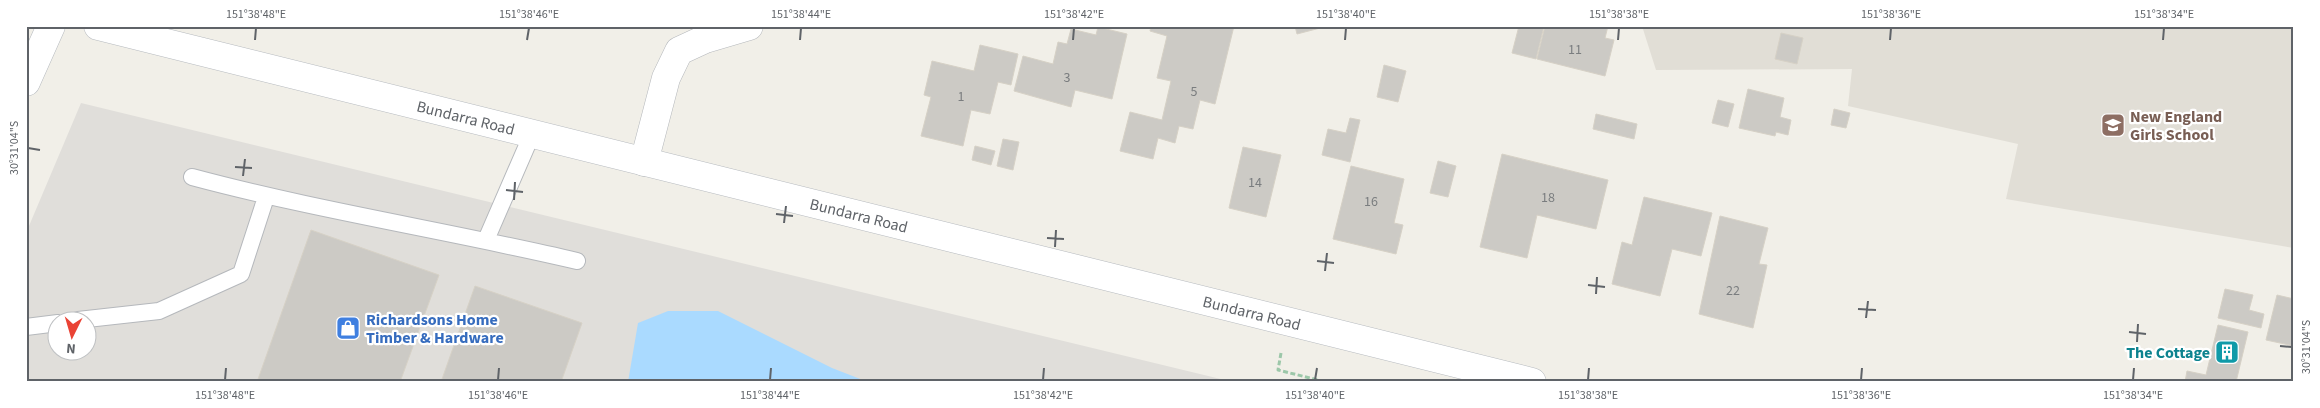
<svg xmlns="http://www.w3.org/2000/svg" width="2320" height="408" font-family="'Source Sans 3',sans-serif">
	<rect width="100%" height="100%" fill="#f1efe8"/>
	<path fill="#e0deda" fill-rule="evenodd" d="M81 103 1233 382H26V233ZM58 320H88V350H58Z"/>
	<path fill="#e1ded6" d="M1642 26H2294V248L2006 199 2018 144 1848 106 1852 69 1656 70Z"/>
	<path fill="#aadaff" d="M668 311H718L832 368 868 382H628L638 323Z"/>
	<path fill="#cccac5" stroke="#d6d1c6" d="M1151 26H1234L1215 104 1200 100 1193 129 1179 126 1175 143 1158 138 1153 159 1120 151 1130 112 1162 120 1171 81 1157 78 1167 36 1150 31Z
		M1295 26H1324V27L1297 34Z
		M1519 26H1544L1536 59 1512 53Z
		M1545 26H1608L1605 38 1614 40 1605 76 1537 59Z
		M1098 27 1127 34 1112 99 1075 90 1071 107 1014 91 1023 56 1053 64 1058 42 1067 44 1071 29 1096 35Z
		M1781 33 1803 38 1797 64 1775 59Z
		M980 45 1018 54 1011 85 998 82 990 114 971 110 963 146 921 136 931 97 924 95 932 61 974 71Z
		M1384 65 1406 71 1398 102 1377 97Z
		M1748 89 1784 98 1780 117 1791 120 1788 135 1776 132 1775 136 1739 128Z
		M1718 100 1734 104 1728 127 1712 123Z
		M1834 109 1850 113 1846 128 1831 125Z
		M1596 114 1637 124 1634 139 1593 129Z
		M1350 118 1360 120 1350 162 1322 155 1328 129 1346 133Z
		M1003 139 1019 142 1013 170 997 166Z
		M975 146 995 151 991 165 972 160Z
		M1243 147 1281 155 1266 217 1229 208Z
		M1502 154 1608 180 1596 229 1537 215 1527 258 1480 247Z
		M1438 161 1456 166 1448 197 1430 193Z
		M1351 166 1404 179 1394 223 1403 225 1396 254 1333 239Z
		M1644 197 1712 213 1701 256 1672 249 1660 296 1612 284 1622 242 1632 245Z
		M1720 216 1768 228 1759 264 1767 265 1753 328 1699 314Z
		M311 230 439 275 400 382H257Z
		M475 286 582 323 561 382H441Z
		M2225 289 2253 295 2249 310 2264 314 2261 328 2218 318Z
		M2277 295 2294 299V346L2266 340Z
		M2218 325 2248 332 2236 382H2185L2187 371 2206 375Z"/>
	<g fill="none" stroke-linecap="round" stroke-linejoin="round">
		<g stroke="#b5b8bc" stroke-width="18">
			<path id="lane" d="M192 177C319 211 449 231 577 261
				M486 240 532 134
				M78 320 159 311 241 274 266 197
				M26 327 58 323"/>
		</g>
		<g stroke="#b5b8bc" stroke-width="29">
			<path id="street" d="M644 162 666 78 679 51 705 39 749 26"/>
		</g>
		<g stroke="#b6babf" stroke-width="29">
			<g id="secondary">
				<path id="s1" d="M98 26 1532 382"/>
				<path d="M26 82 51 26"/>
			</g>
		</g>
		<path stroke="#9cc7a9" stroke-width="3" stroke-dasharray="5 2.5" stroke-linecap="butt" d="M1281 353 1278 370 1326 382"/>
		<use href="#lane" stroke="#fff" stroke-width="16"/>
		<use href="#street" stroke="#fff" stroke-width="28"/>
		<use href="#secondary" stroke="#fff" stroke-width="28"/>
	</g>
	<path fill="none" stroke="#5f6368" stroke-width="2" d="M255 40 256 28M527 40 529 28M800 40 801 28M1073 40 1074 28M1345 40 1346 28M1618 40 1619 28M1890 40 1891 28M2163 40 2164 28M28 148 40 150M235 167 252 168M243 176 245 159M506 190 523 192M514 200 515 182M776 214 793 216M784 223 786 206M1047 238 1064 239M1055 247 1056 230M1317 261 1334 263M1325 271 1327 253M1588 285 1605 287M1596 294 1597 277M1858 309 1876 310M1866 318 1868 301M2129 332 2146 334M2137 342 2138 324M2280 346 2292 347M225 380 226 368M498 380 499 368M770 380 771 368M1043 380 1044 368M1315 380 1317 368M1588 380 1589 368M1861 380 1862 368M2133 380 2134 368"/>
	<defs>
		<g id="school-square" transform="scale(1.25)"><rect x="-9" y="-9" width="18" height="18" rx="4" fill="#8d6e63" stroke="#fff"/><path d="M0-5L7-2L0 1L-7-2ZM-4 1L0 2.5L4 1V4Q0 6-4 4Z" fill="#fff"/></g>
		<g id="shop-square" transform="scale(1.25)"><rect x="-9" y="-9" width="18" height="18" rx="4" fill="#3f7fe0" stroke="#fff"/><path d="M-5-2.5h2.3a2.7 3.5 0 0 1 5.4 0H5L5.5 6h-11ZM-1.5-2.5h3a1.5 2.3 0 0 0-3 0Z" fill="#fff"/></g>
		<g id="building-square" transform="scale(1.25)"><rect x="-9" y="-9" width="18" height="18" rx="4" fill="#0f9aa8" stroke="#fff"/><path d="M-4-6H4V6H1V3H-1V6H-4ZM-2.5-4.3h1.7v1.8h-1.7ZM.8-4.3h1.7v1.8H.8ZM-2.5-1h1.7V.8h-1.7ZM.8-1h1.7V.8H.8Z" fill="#fff"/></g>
	</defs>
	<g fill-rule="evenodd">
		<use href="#school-square" x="2113" y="125"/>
		<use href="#shop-square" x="348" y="328"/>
		<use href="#building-square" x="2227" y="352"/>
	</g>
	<g text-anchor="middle" stroke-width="4.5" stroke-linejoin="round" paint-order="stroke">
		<g font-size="14" fill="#7a7d7f">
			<text x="1575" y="54">11</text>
			<text x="1067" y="82">3</text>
			<text x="1194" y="96">5</text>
			<text x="961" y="101">1</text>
			<text x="1255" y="187">14</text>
			<text x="1548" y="202">18</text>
			<text x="1371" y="206">16</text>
			<text x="1733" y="295">22</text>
		</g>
		<g font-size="16" font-weight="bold" fill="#785e54" stroke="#fff" text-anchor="start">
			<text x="2130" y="122">New England<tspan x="2130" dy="18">Girls School</tspan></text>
		</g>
		<g font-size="16" fill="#5f6368" stroke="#fff">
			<text dy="6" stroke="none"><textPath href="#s1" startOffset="379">Bundarra Road</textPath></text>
			<text dy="6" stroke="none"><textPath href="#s1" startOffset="784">Bundarra Road</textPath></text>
			<text dy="6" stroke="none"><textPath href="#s1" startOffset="1189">Bundarra Road</textPath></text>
		</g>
		<g font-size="16" font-weight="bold" fill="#366cbe" stroke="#fff" text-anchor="start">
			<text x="366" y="325">Richardsons Home<tspan x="366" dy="18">Timber &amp; Hardware</tspan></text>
		</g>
		<g font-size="16" font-weight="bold" fill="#0d838f" stroke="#fff" text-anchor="end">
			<text x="2210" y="358">The Cottage</text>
		</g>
	</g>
	<rect width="2320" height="408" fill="none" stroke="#ffffff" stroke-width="55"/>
	<g transform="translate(72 336) rotate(185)"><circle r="24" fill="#ffffff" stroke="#bfc1c3"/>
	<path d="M0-4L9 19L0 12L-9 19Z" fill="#ea4335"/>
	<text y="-8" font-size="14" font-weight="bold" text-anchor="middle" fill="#5f6368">N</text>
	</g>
	<rect x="28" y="28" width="2264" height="352" fill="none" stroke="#5f6368" stroke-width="2"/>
	<g font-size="12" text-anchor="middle" fill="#5f6368">
		<text x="256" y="18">151°38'48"E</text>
		<text x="529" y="18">151°38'46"E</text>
		<text x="801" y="18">151°38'44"E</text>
		<text x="1074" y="18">151°38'42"E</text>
		<text x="1346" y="18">151°38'40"E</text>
		<text x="1619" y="18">151°38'38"E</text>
		<text x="1891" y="18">151°38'36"E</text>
		<text x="2164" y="18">151°38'34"E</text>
		<text transform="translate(14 148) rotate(-90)" y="4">30°31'04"S</text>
		<text transform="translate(2306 347) rotate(-90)" y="4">30°31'04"S</text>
		<text x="225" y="399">151°38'48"E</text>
		<text x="498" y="399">151°38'46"E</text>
		<text x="770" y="399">151°38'44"E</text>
		<text x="1043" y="399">151°38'42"E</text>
		<text x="1315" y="399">151°38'40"E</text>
		<text x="1588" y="399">151°38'38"E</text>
		<text x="1861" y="399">151°38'36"E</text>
		<text x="2133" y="399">151°38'34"E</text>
	</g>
</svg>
